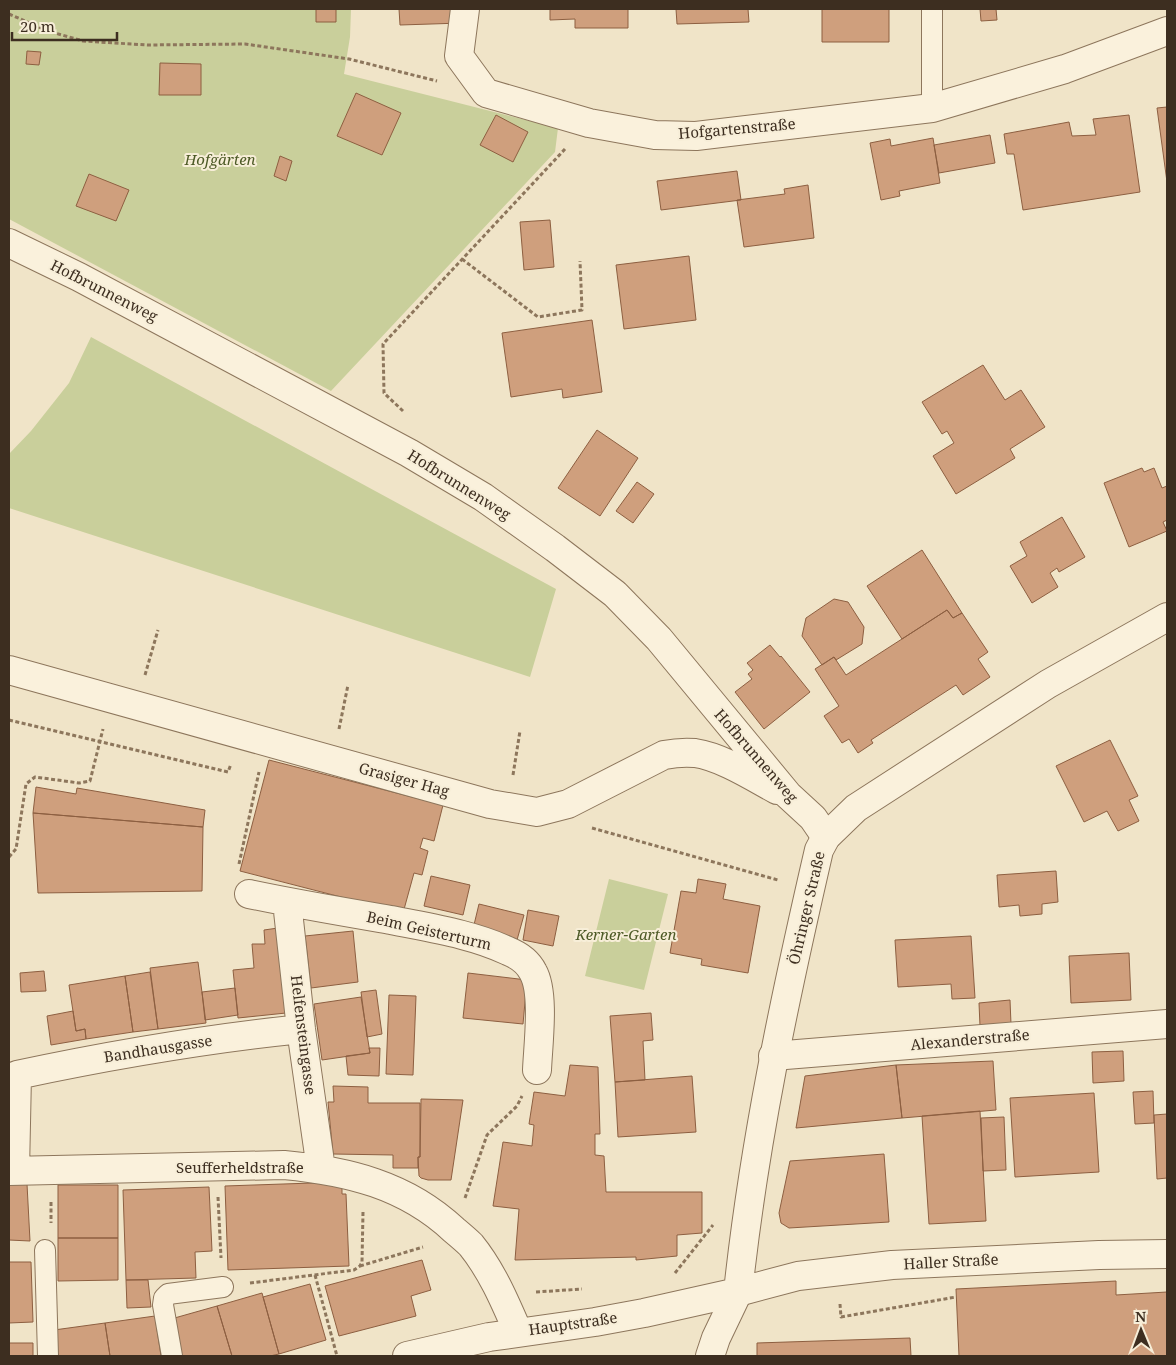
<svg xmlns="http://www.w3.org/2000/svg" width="1176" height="1365" font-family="'Noto Serif',serif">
	<rect width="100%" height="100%" fill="#f0e4c8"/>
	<path fill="#c9cf9b" d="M9 9H351L350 37 344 74 558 128 555 152 331 391 9 219Z
		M91 337 556 589 530 677 9 508V454L31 431 69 383Z
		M609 879 668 894 644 990 585 976Z"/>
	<path fill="#cf9f7d" stroke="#8d5f41" d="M316 9H336V22H316Z
		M399 9H461L462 23 400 25Z
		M550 9H628V28H575V19L550 20Z
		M676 9H748L749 22 677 24Z
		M822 9H889V42H822Z
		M980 9H996L997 20 981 21Z
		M27 51 41 52 39 65 26 64Z
		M160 63 201 64V95H159Z
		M356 93 401 113 382 155 337 136Z
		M1167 107V182L1157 108Z
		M496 115 528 132 513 162 480 145Z
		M1129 115 1140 192 1023 210 1014 154H1007L1004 134 1069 122 1072 136 1096 135 1093 119Z
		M990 135 995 163 939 173 934 145Z
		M933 138 940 183 899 191 900 196 881 200 870 143 890 139 891 146Z
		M280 156 292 161 286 181 274 176Z
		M737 171 741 200 661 210 657 181Z
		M89 174 129 190 116 221 76 206Z
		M808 185 814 238 744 247 737 200 785 194 784 189Z
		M550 220 554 267 524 270 520 222Z
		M689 256 696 320 624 329 616 265Z
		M592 320 602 392 563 398 562 389 511 397 502 333Z
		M983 365 1005 400 1021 390 1045 427 1010 449 1015 458 956 494 933 456 954 443 947 431 942 434 922 402Z
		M597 430 638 458 600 516 558 488Z
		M1142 468 1144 472 1154 468 1162 488 1167 486V520L1163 522 1167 531 1129 547 1104 483Z
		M637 482 654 494 633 523 616 511Z
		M1062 517 1085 557 1059 572 1057 568 1050 573 1058 587 1032 603 1010 566 1027 556 1020 542Z
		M922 550 962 613 953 618 947 610 902 639 867 586Z
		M834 599 848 602 864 627 862 644 836 660 834 657 822 665 802 636 806 618Z
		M947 610 953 618 962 613 988 652 978 659 990 677 963 695 956 685 871 740 873 743 858 753 849 739 842 743 824 716 839 706 815 669 834 657 846 675Z
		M770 645 780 657 781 656 810 692 764 729 735 692 752 679 748 674 753 670 747 663Z
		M1110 740 1138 796 1129 800 1139 821 1118 831 1107 811 1084 822 1056 766Z
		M269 760 443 805 434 841 423 838 420 848 428 851 422 875 414 873 403 913 240 871Z
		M36 787 76 794 77 788 205 810 203 827 33 813Z
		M33 813 203 827 202 891 38 893Z
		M1056 871 1058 902 1042 904V914L1020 916 1019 905 999 907 997 875Z
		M431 876 470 885 463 915 424 906Z
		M698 879 726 884 723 899 760 906 748 973 701 965 702 959 670 953 681 891 696 893Z
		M479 904 524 915 517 940 473 929Z
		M528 910 559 916 553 946 523 940Z
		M278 928 286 1013 238 1018 233 970 254 968 252 944H265L264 930Z
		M353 931 358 982 311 988 305 936Z
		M971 936 975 998 952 999 951 984 898 987 895 940Z
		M1129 953 1131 1000 1071 1003 1069 956Z
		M198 962 206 1023 158 1029 150 968Z
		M44 971 46 991 21 992 20 973Z
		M150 972 158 1029 133 1032 125 976Z
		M468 973 527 980 523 1024 463 1018Z
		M125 976 133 1032 86 1039 85 1029 76 1031 69 985Z
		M235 988 238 1015 205 1020 202 992Z
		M376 990 382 1034 367 1037 361 992Z
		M389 995 416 996 413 1075 386 1074Z
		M361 997 370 1053 322 1060 314 1004Z
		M1010 1000 1011 1024 980 1026 979 1003Z
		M73 1011 76 1031 85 1029 86 1039 51 1045 47 1016Z
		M651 1013 653 1040 643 1041 645 1080 615 1082 610 1016Z
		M369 1048H380L379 1076 348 1075 346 1056 370 1053Z
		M1123 1051 1124 1081 1093 1083 1092 1052Z
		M993 1061 996 1110 902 1118 896 1065Z
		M570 1065 598 1067 600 1134H595V1155L604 1156 606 1192H702V1233L677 1235V1256L636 1260V1257L515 1260 519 1209 493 1206 503 1142 532 1146 534 1125 529 1124 534 1092 565 1096Z
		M896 1065 902 1118 796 1128 805 1076Z
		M692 1076 696 1132 618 1137 615 1082Z
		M333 1086 368 1087V1103H420V1157H418V1168H393V1155L333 1154 328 1102H334Z
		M1153 1091 1154 1123 1135 1124 1133 1092Z
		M1094 1093 1099 1172 1015 1177 1010 1098Z
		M421 1099 463 1100 451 1180H428L421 1178 419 1176 418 1157H420Z
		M980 1111 986 1221 929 1224 922 1116Z
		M1167 1114V1178L1157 1179 1154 1115Z
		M1004 1117 1006 1170 983 1171 981 1118Z
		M884 1154 889 1222 789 1228 781 1223 779 1213 790 1161Z
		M342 1182V1194H346L349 1266 228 1270 225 1186Z
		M9 1184H27L30 1241 9 1240Z
		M58 1185H118V1238H58Z
		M209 1187 212 1251 195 1252 196 1278 126 1280 123 1190Z
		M58 1238H118V1280L58 1281Z
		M422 1260 431 1290 411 1296 416 1316 339 1336 325 1286Z
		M9 1262H31L33 1322 9 1323Z
		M126 1280H148L151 1307 127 1308Z
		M1116 1281V1295L1167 1292V1356H959L956 1289Z
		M310 1284 326 1340 279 1354 263 1297Z
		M262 1293 279 1354 270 1356H232L217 1306Z
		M217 1306 232 1356H182L171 1319Z
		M155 1316 161 1356H110L105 1323Z
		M105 1323 110 1356H58L54 1330Z
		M910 1338 911 1356H757V1343Z
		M9 1343H33V1356H9Z"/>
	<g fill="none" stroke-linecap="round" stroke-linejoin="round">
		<g stroke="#8d765c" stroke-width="22">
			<path id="service" d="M932 108V9
				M45 1250 48 1356
				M172 1356 163 1305 164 1298 168 1294 223 1287"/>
		</g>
		<g stroke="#8d765c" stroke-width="30">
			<path id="minor" d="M465 9 459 56 486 93 589 123 655 135 696 136 932 108 1065 69 1167 31
				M9 243 79 277 409 453 483 497 555 548 615 594 659 639 788 795 813 818 826 837
				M9 670 490 804 537 812 568 804 664 755C674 753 684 752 695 753 722 757 753 777 777 790
				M249 894C296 904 344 912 391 920 430 928 472 934 508 951 518 955 528 962 533 972 545 993 538 1045 537 1070
				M287 902 301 1029 321 1169
				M773 1056 1167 1024
				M9 1171 284 1165C348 1171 406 1185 454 1230 460 1235 466 1240 471 1245 492 1271 505 1302 518 1332
				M15 1171 17 1075C111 1055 205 1039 301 1029
				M710 1356 716 1338 738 1292"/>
		</g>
		<g stroke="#8d765c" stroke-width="30">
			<path id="tertiary" d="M738 1292C754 1142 785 997 819 850L826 837 856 808 1048 684 1167 617
				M407 1356 489 1337 595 1322 644 1313 738 1292 798 1276 892 1265 1099 1255 1167 1254"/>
		</g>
		<path stroke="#8d765c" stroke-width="3" stroke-dasharray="4 2.5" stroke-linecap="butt" d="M9 14 48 31 83 41 147 45 245 44 349 59 437 81
			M462 259 538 317 582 310 580 261
			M403 411 384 393 383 344 565 149
			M145 675 158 630
			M9 720 228 772 231 764
			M339 729 348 685
			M513 775 520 731
			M592 828 778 880
			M9 857 16 849 26 784 35 777 79 783 90 781 103 729
			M239 864 259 772
			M218 1197 221 1258
			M465 1198 487 1135 517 1106 522 1096
			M51 1202V1223
			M360 1266 423 1247
			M675 1273 713 1225
			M315 1275 337 1356
			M250 1283 354 1270 360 1266 362 1262 363 1212
			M536 1292 582 1289
			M840 1304 841 1317 956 1297"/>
		<use href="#service" stroke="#faf1dc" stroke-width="20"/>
		<use href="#minor" stroke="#faf1dc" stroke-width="28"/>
		<use href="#tertiary" stroke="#faf1dc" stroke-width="28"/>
	</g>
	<g text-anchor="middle" stroke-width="4" stroke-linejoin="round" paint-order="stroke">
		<g font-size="15" fill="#3d2e20" stroke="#f7eed8">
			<text transform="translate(737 129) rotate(-5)" y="5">Hofgartenstraße</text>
			<text transform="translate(104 291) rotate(27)" y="5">Hofbrunnenweg</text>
			<text transform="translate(459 485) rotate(32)" y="5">Hofbrunnenweg</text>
			<text transform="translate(756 756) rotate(49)" y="5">Hofbrunnenweg</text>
			<text transform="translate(404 780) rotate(15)" y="5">Grasiger Hag</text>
			<text transform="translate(807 908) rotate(-77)" y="5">Öhringer Straße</text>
			<text transform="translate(429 931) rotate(13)" y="5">Beim Geisterturm</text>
			<text transform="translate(303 1035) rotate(83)" y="5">Helfensteingasse</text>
			<text transform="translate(970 1040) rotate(-5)" y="5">Alexanderstraße</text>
			<text transform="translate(158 1049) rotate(-9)" y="5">Bandhausgasse</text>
			<text x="240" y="1173">Seufferheldstraße</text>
			<text transform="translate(951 1262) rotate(-3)" y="5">Haller Straße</text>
			<text transform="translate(573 1324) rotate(-8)" y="5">Hauptstraße</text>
		</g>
		<g font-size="15" font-style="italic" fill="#4d5a26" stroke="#f7eed8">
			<text x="220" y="165">Hofgärten</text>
			<text x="626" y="940">Kerner-Garten</text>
		</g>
	</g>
	<rect width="1176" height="1365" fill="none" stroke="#3d2e20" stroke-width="20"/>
	<g transform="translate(1141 1330) rotate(359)" stroke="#f7eed8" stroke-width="4" paint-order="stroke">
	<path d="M0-4L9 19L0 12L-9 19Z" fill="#3d2e20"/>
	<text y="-8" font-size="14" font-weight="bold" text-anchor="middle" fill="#3d2e20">N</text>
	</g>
	<path d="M12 32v8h105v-8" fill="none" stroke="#3d2e20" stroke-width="2.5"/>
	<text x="20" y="32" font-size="15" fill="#3d2e20" stroke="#f7eed8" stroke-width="4" paint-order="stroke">20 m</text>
</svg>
